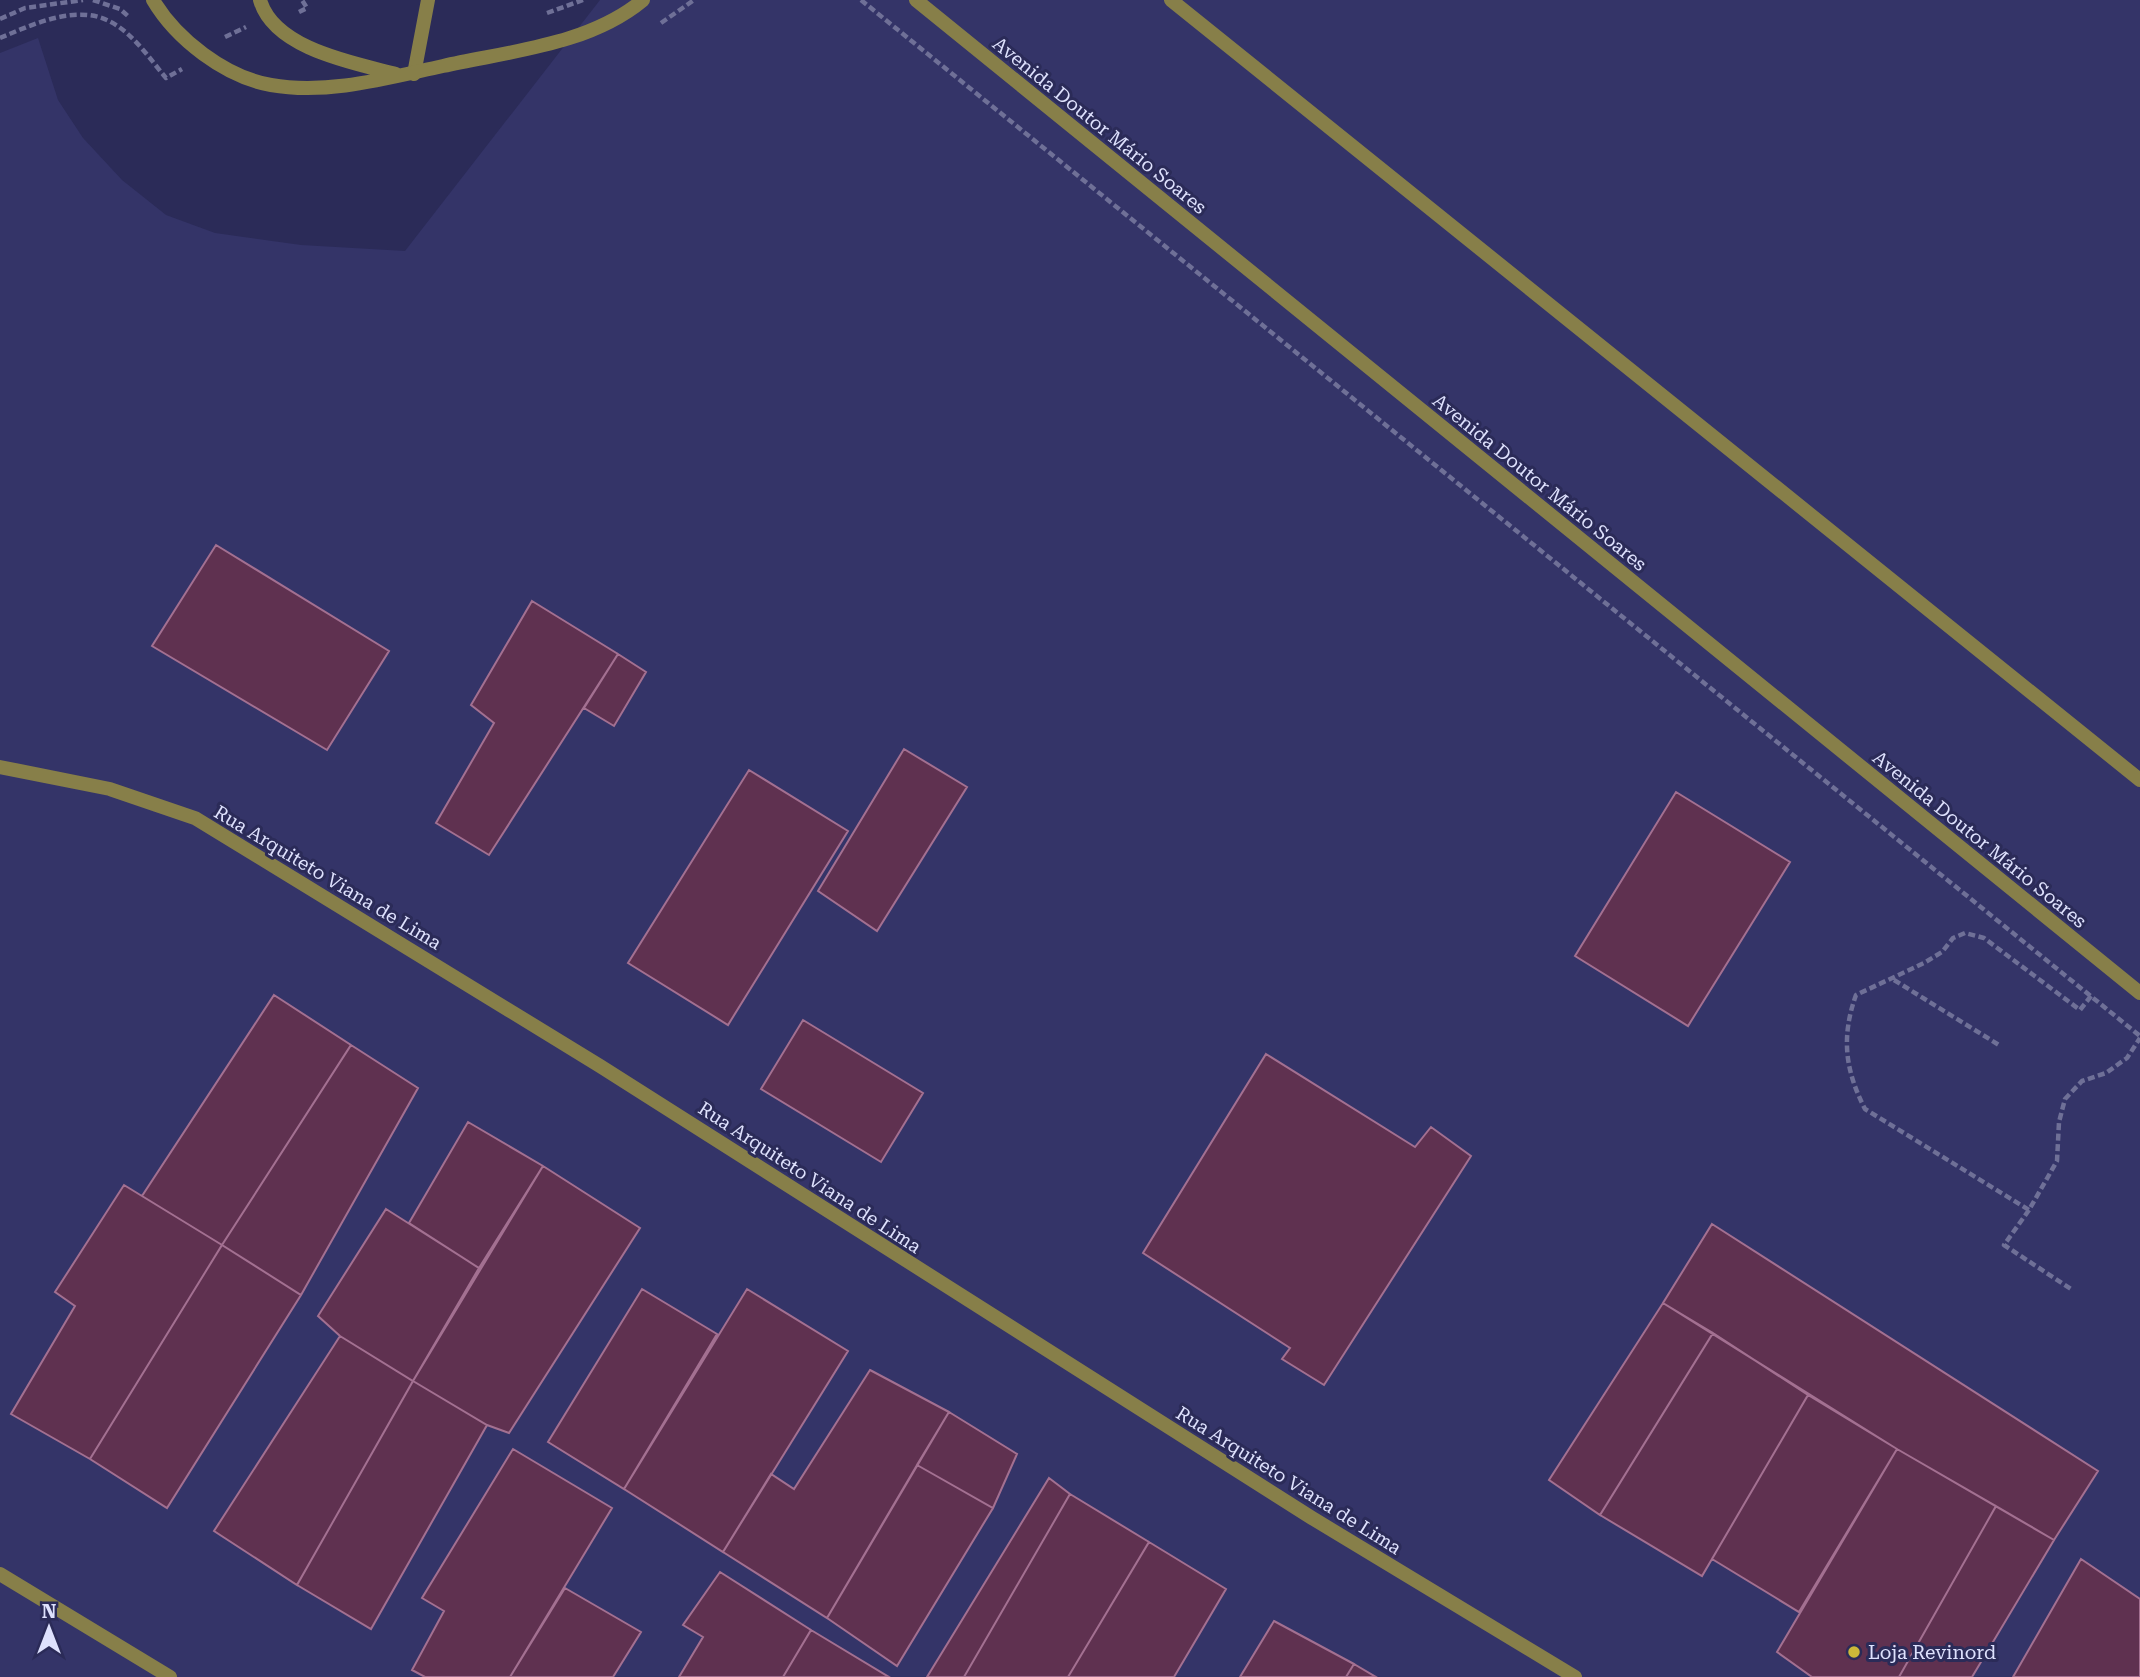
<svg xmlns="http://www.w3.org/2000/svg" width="2140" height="1677" font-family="'Roboto Serif',serif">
	<rect width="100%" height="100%" fill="#2b2b58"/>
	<path fill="#343468" d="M600 0H2140V1677H0V53L38 38 58 100 83 138 122 180 166 215 215 233 301 245 405 251Z"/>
	<path fill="#5f3150" stroke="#a37091" stroke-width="2" d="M216 545 389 651 327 750 152 646Z
		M532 601 618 654 489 855 436 823 494 723 471 705Z
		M618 654 646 672 614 726 584 708Z
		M904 749 967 787 877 931 818 891Z
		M749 770 848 831 728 1025 628 963Z
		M1676 792 1790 862 1688 1026 1575 956Z
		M274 995 351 1045 222 1245 142 1196Z
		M803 1020 923 1093 881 1162 761 1089Z
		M351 1045 418 1088 301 1295 222 1245Z
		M1266 1054 1415 1147 1431 1127 1471 1156 1324 1385 1282 1359 1290 1348 1143 1253Z
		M468 1122 543 1166 479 1268 409 1223Z
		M543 1166 640 1228 509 1433 487 1425 413 1381Z
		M124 1185 222 1245 90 1459 11 1414 75 1306 55 1292Z
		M386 1209 479 1268 413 1381 340 1336 318 1316Z
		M1712 1224 2098 1471 2054 1540 1897 1449 1663 1303Z
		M222 1245 301 1295 167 1508 90 1459Z
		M642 1289 717 1334 624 1489 548 1442Z
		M747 1289 848 1351 723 1552 624 1489Z
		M1663 1303 1713 1333 1600 1515 1549 1480Z
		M1713 1333 1808 1395 1702 1576 1600 1515Z
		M340 1336 413 1381 297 1585 214 1531Z
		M870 1370 949 1412 827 1618 723 1552 771 1474 794 1489Z
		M413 1381 487 1425 371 1629 297 1585Z
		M1808 1395 1897 1449 1799 1612 1712 1559Z
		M949 1412 1017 1454 993 1508 917 1465Z
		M513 1449 612 1508 510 1677H425L412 1670 444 1611 422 1598Z
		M1897 1449 1996 1506 1899 1677H1812L1777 1652Z
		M917 1465 993 1508 897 1666 827 1618Z
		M1049 1478 1070 1494 964 1677H927Z
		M1070 1494 1149 1542 1068 1677H964Z
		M1996 1506 2054 1540 1972 1677H1899Z
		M1149 1542 1226 1589 1174 1677H1068Z
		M2081 1559 2140 1599V1677H2013Z
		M720 1572 811 1630 783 1677H679L703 1637 683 1625Z
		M565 1588 641 1632 613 1677H510Z
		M1274 1621 1354 1664 1346 1677H1240Z
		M811 1630 889 1677H783Z
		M1354 1664 1376 1677H1346Z"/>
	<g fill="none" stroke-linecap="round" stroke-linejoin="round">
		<path stroke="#6f7097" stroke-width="4.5" stroke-dasharray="7 3.5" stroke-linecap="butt" d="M93 0 120 9 129 17
			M861 0 2140 1036
			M299 12 307 8 302 0
			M547 13 583 0
			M0 19 25 8 83 0
			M661 23 694 0
			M225 37 246 27
			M0 38C31 25 76 4 109 21 132 32 150 59 166 78L182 69
			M1894 980 1999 1045
			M2091 996 2080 1010 1984 938 1965 933 1953 938 1942 952 1924 963 1856 995C1841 1037 1845 1070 1865 1109L2029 1210 2057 1161 2059 1122 2065 1099 2082 1081 2106 1073 2127 1058 2140 1038
			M2029 1210 2004 1245 2071 1289"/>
		<path stroke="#877f49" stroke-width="14" d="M414 74 428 0"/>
		<path stroke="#877f49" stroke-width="14" d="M153 0C176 39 225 77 271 85 328 95 387 78 443 66 510 51 589 45 643 0
			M260 0C274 49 354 63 396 74
			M916 0 2140 993
			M1171 0 2140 780
			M0 767 110 789 195 818 600 1066 1312 1518 1575 1677
			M0 1574 170 1677"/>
	</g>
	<circle fill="#ccb939" stroke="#2b2b58" stroke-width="2.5" cx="1854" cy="1652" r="7"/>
	<g text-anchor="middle" stroke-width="6" stroke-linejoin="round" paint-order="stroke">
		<g font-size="19" fill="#dee1fd" stroke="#2b2b58">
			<text transform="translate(1100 125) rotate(39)" y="7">Avenida Doutor Mário Soares</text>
			<text transform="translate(1540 482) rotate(39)" y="7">Avenida Doutor Mário Soares</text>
			<text transform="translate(1980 839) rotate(39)" y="7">Avenida Doutor Mário Soares</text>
			<text transform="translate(328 877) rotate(31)" y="7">Rua Arquiteto Viana de Lima</text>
			<text transform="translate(810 1177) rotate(33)" y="7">Rua Arquiteto Viana de Lima</text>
			<text transform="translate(1289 1480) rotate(32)" y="7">Rua Arquiteto Viana de Lima</text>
		</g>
		<g font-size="19" fill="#dee1fd" stroke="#2b2b58" text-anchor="start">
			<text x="1868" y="1659">Loja Revinord</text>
		</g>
	</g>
	<g transform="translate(49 1628)" stroke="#2b2b58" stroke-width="5" paint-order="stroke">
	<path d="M0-5L12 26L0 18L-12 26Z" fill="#dee1fd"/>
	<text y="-10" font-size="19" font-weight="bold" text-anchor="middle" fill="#dee1fd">N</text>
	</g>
</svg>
